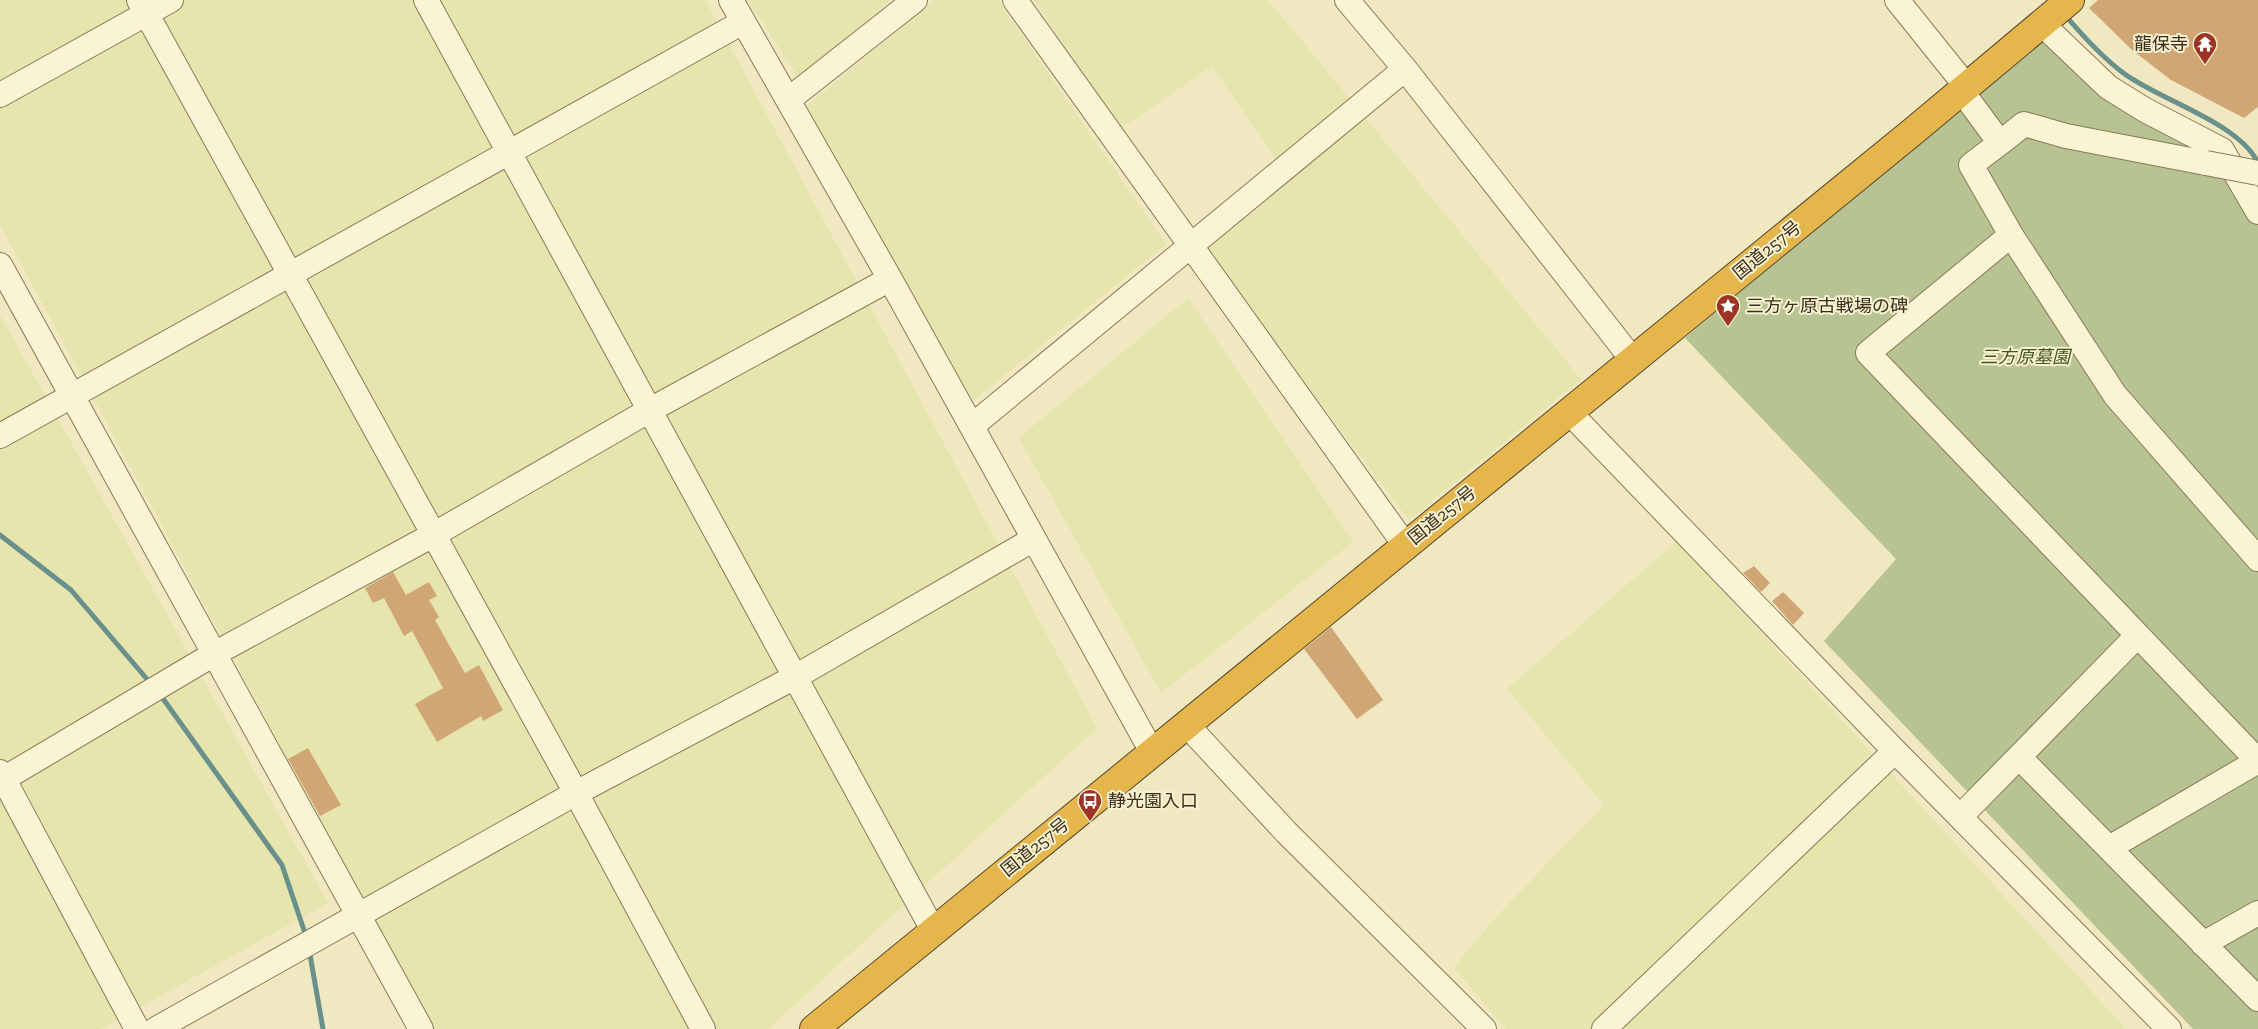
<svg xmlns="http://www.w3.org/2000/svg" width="2258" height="1029" font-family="'Zilla Slab','Noto Sans JP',serif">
	<rect width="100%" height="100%" fill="#f0e8c0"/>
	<path fill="#e6e5ad" d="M0 0H705L1097 728 768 1029H433L0 225Z
		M748 0H891L798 77Z
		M935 0H998L1166 244 972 402 806 107Z
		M1034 0H1268L1581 379 1409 520 1203 248 1291 181 1212 66 1120 129Z
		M1188 298 1353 542 1161 693 1019 438Z
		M0 315 328 903 101 1029H0Z
		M1676 542 1770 642 2126 1029H1506L1454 968 1494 919 1604 805 1507 689Z"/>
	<path fill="#b7c393" d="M2048 33 2221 154 2258 207V1029H2193L1824 641 1896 559 1685 338Z"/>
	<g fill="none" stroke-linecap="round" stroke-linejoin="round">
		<path stroke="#6a908c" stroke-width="5" d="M2065 15C2082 35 2101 56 2122 72 2158 100 2239 122 2258 163
			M0 535 71 590 152 685
			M159 693 282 865 306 936
			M309 949 323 1029"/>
	</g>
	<path fill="#d0a774" d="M2098 0H2258V107L2244 118 2171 80 2132 50 2089 8Z
		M1754 566 1770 583 1761 592 1743 573Z
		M393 572 406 595 429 582 437 596 429 600 439 617 435 620 465 673 479 665 503 710 483 721 481 716 437 742 415 704 443 688 412 631 404 636 384 598 373 603 365 588Z
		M1783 592 1804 613 1793 625 1772 601Z
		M1331 627 1383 700 1357 719 1304 649Z
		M308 748 341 805 320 816 288 759Z"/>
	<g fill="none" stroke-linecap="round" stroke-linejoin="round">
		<g stroke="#8a7957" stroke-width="26">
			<path id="minor" d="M139 0 576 793 703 1029
				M426 0 933 930
				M731 0 890 279 1152 752
				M1015 0 1405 545
				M1347 0 1405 69 1632 359
				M1897 0 1966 86
				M2042 24 2108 87 2145 110 2222 150 2258 212
				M1961 90 2000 143 2024 124 2066 136 2206 163
				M0 95 171 0
				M788 100 915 0
				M2000 143 1971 165 2011 235 2115 395 2258 559
				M2011 235 1868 353 2258 761
				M0 265 421 1029
				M1569 412 1895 751 2169 1029
				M972 426 1405 69
				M0 436 743 22
				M1186 724 1286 832 1484 1029
				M2019 757 2258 999
				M0 772 137 1029
				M0 781 214 654 433 535 650 410 890 279
				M1960 817 2137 636
				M2109 848 2258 761
				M2203 944 2258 913
				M156 1029 576 793 795 677 1034 539
				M1604 1029 1895 751"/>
		</g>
		<g stroke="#57462c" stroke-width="30">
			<path id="highway" d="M814 1029 1916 129 2070 0"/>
		</g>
		<use href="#minor" stroke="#faf4d4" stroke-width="24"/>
		<use href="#highway" stroke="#e4b64c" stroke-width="28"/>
		<g stroke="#8a7957" stroke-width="26" stroke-linecap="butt">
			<path id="minor-bridge" d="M2206 163 2258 173"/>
		</g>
		<use href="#minor-bridge" stroke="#faf4d4" stroke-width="24"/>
	</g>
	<defs>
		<g id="temple-pin" transform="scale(1.25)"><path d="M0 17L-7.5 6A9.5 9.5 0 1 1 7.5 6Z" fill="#9c3424" stroke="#f7f1d0"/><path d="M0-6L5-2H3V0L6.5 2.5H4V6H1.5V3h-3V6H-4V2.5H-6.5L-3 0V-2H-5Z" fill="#fff"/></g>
		<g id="sight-pin" transform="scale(1.25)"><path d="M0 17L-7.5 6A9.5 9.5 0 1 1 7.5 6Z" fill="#9c3424" stroke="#f7f1d0"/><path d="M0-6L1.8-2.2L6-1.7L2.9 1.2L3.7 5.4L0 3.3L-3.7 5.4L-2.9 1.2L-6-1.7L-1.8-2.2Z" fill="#fff"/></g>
		<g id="bus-pin" transform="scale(1.25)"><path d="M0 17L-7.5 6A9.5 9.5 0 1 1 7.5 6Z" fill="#9c3424" stroke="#f7f1d0"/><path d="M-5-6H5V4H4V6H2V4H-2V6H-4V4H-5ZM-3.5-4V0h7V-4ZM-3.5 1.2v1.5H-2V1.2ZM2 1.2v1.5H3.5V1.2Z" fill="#fff"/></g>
	</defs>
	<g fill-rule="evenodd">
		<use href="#temple-pin" x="2205" y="44"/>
		<use href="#sight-pin" x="1728" y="306"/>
		<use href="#bus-pin" x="1090" y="801"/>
	</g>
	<g text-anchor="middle" stroke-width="4" stroke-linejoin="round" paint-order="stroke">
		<g font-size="18" fill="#392e1c" stroke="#f7f1d0" text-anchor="start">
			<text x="2188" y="50" text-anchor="end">龍保寺</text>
			<text x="1746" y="312">三方ヶ原古戦場の碑</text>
			<text x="1108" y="807">静光園入口</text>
		</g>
		<g font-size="18" fill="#392e1c" stroke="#f7f1d0">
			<text transform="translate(1767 250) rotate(-39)" y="6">国道257号</text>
			<text transform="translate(1442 515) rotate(-39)" y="6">国道257号</text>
			<text transform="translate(1035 847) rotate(-39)" y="6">国道257号</text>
		</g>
		<g font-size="18" font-style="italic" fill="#425622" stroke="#f7f1d0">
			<text x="2025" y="363">三方原墓園</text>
		</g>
	</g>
</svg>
